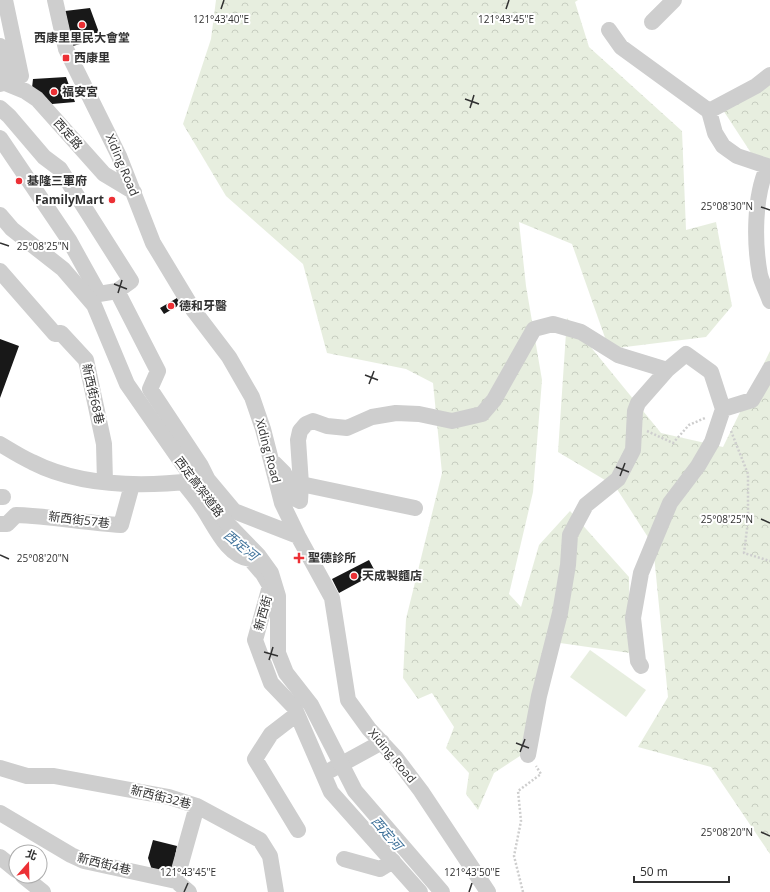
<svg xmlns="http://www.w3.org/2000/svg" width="770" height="892" font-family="'Open Sans','Noto Sans TC',sans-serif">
	<defs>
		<pattern id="forest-crowns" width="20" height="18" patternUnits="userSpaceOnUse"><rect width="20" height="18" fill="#e7eedf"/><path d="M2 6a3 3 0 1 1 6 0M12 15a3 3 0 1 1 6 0" fill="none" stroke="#c7cdc0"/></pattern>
	</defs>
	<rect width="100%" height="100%" fill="#fff"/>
	<path fill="url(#forest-crowns)" d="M216 0H578L575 2 589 47 682 131 686 230 716 222 732 306 706 337 609 349 572 244 519 222 526 286 542 380 533 492 509 594 521 607 539 545 570 511 629 577 630 653 546 641 523 754 494 773 478 810 466 794 469 773 446 748 454 727 432 693 418 699 403 678 406 619 442 473 433 383 406 369 327 353 303 264 226 196 183 124 211 39Z
		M770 78V182L721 107Z
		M567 318 661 433 723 447 770 351V854L711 767 638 747 668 697 653 545 615 486 558 452Z"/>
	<path fill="#e7eedf" d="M590 650 646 690 626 717 570 677Z"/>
	<path fill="#181818" d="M90 8 101 38 73 46 65 11Z
		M66 77 75 102 52 104 32 88 33 79Z
		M177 298 181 304 164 314 160 308Z
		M0 339 19 346 0 398Z
		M369 560 376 573 339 593 332 579Z
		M153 840 177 846 172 872 152 870 148 858Z"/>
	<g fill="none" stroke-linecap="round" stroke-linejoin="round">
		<path stroke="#cecece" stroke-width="2.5" stroke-dasharray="2 2" stroke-linecap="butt" d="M647 431 673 443 689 425 705 418
			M731 431 748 474V521L744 553 770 561
			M523 892 514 856 521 821 518 791 541 774 536 766"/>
		<path stroke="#cecece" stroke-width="16" d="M55 0 66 49 119 156 153 243 194 311 229 357 252 397 263 429 282 503 298 536 332 598 348 700 369 729 396 758 421 791 488 892
			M652 22 674 0
			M609 30 621 47 709 111 715 133 723 146 737 156 770 167
			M0 46 5 70 0 84
			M0 81 25 91 37 99 104 174 134 192
			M1 81 21 76 5 0
			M0 108 9 116 44 157 60 169 131 281 117 291 99 294 69 240 0 138
			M709 111 756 86 770 75
			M767 168C754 197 754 243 760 275 762 283 767 292 770 301
			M0 271 55 334 61 333 86 360 104 444 105 482
			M117 291 158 371 150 389 201 466 208 480 234 511 298 536
			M0 444C10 450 21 457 32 462 81 487 141 487 194 481
			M274 463 284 473 296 499 300 501 301 484 298 440 300 431 306 424 313 421 327 426 347 428 372 417 396 413 419 414 452 421 482 414 494 400 534 329 553 324 581 332 618 355 667 370 686 354 711 372 723 409
			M183 482C189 490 196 498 202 507 214 524 227 557 250 559L263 574 270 586 255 640 271 683 294 707 331 792 420 892
			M301 484 415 508
			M0 497H3
			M0 524H7L16 515C51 516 85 523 121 525L132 485
			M641 666 638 661 633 618 641 573 670 503 698 466 712 442 723 409 752 400 770 369
			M297 714 271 734 255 759 298 830
			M528 755 539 696 560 613 568 565 570 535 586 505 618 479 633 450 635 411 638 403 667 370
			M0 768 27 776H54L169 797 197 806 260 840 270 856 276 892
			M329 771 382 742
			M0 813 71 855 84 861 176 881 189 892
			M0 857 16 870
			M344 859 380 869 393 861
			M23 876 43 892
			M176 881 197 806"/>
		<path stroke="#cecece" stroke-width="16" d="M0 215 12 229 63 269 94 305 127 384 205 496 226 522 258 555 271 573 278 596V653L286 673 311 705 355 791 442 892"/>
	</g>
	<path fill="none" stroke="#313131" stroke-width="1.5" d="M221 9 224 0M506 9 509 0M465 99 479 104M470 108 474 95M761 207 770 210M0 243 9 246M114 284 127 289M118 293 122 280M365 375 378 380M369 384 374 371M616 467 629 472M620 476 625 463M761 519 770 523M0 555 9 559M264 652 278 656M269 660 273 647M516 743 529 748M520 752 525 739M761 832 770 836M184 892 188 883M469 892 472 883"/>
	<g fill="#ec3035" stroke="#fff" stroke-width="1.5">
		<circle cx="82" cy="25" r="4"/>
		<rect x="62" y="54" width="8" height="8" rx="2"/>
		<circle cx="54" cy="92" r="4"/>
		<circle cx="19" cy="181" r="4"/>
		<circle cx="112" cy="200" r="4"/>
		<circle cx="171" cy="306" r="4"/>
		<path d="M297 552h4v4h4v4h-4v4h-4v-4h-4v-4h4z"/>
		<circle cx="354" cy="576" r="4"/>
	</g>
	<g text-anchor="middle" stroke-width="4" stroke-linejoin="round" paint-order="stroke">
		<g font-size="12" font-weight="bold" fill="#313131" stroke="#fff" text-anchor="start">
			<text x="82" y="42" text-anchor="middle">西康里里民大會堂</text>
			<text x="74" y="62">西康里</text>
			<text x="62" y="96">福安宮</text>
			<text x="27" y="185">基隆三軍府</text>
			<text x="104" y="204" text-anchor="end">FamilyMart</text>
			<text x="179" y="310">德和牙醫</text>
			<text x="308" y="562">聖德診所</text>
			<text x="362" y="580">天成製麵店</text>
		</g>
		<g font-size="12" fill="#313131" stroke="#fff">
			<text transform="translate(68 134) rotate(48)" y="4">西定路</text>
			<text transform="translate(122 165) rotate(67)" y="4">Xiding Road</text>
			<text transform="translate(93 394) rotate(77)" y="4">新西街68巷</text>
			<text transform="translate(268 451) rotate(75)" y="4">Xiding Road</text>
			<text transform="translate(199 487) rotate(53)" y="4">西定高架道路</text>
			<text transform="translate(79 520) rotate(7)" y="4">新西街57巷</text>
			<text transform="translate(263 613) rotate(-74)" y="4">新西街</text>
			<text transform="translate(392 756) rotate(50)" y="4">Xiding Road</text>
			<text transform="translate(161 797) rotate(14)" y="4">新西街32巷</text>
			<text transform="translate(104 864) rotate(14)" y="4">新西街4巷</text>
		</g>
		<g font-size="13" font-style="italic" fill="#3b6f98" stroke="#fff">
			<text transform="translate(241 545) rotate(39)" y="5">西定河</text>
			<text transform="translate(387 833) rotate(49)" y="5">西定河</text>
		</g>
	</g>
	<g font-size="10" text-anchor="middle" fill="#313131" stroke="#fff" stroke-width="4" stroke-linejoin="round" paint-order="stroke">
		<text x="221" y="23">121°43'40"E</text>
		<text x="506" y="23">121°43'45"E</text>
		<text x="727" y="210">25°08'30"N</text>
		<text x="43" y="250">25°08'25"N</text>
		<text x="727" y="523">25°08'25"N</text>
		<text x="43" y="562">25°08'20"N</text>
		<text x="727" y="836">25°08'20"N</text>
		<text x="188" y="876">121°43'45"E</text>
		<text x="472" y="876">121°43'50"E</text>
	</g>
	<g transform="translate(28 864) rotate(20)"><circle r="19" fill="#ffffff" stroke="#adadad"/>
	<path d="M0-3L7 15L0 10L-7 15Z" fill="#ec3035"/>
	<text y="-6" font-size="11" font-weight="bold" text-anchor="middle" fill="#313131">北</text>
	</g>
	<path d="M634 876v6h95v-6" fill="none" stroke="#313131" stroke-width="2"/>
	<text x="640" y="876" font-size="12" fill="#313131" stroke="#ffffff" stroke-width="3" paint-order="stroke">50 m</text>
</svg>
